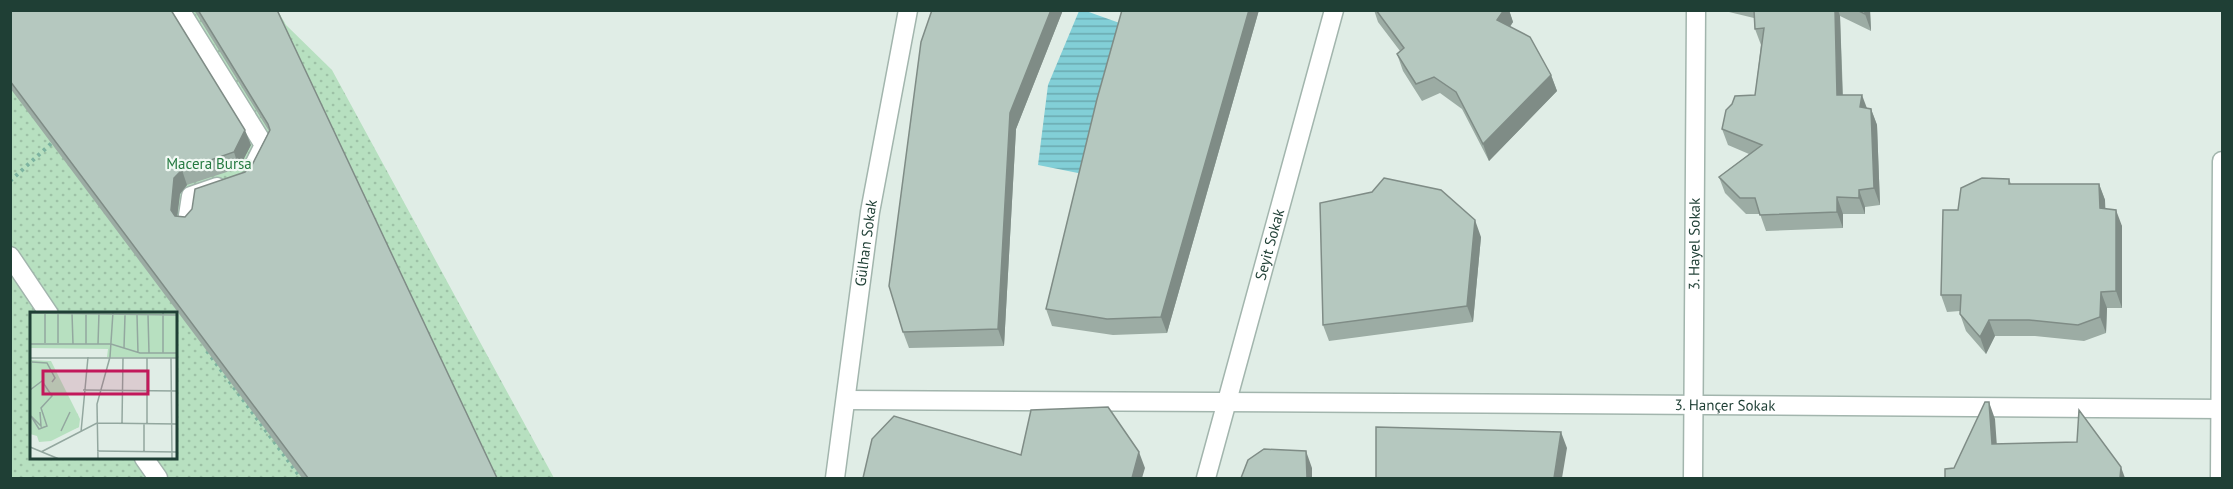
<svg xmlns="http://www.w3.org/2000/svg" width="2233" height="489" font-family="'PT Sans',sans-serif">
	<defs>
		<pattern id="park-dots" width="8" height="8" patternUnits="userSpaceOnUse" patternTransform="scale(1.5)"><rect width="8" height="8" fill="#b7e0c0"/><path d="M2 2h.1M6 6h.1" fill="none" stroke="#9dc1a6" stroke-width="1.8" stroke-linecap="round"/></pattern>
		<pattern id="water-rules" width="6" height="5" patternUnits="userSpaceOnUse" patternTransform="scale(1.5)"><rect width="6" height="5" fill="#82cfd7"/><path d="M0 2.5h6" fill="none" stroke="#6aa9af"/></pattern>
	</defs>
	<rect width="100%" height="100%" fill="#e0ede6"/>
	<path fill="url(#park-dots)" fill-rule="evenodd" d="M10 11H278L286 25 332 70 554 478H11ZM32 314H176V458H32Z"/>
	<path fill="url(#water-rules)" d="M1079 11H1086L1128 26 1088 175 1038 165 1048 85Z"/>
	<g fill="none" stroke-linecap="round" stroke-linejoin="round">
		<g stroke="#a2b5ad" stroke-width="21">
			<g id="street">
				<path d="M180 10 264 145 254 165"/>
				<path d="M187 222 191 196 217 187"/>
				<path d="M10 256 49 314"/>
				<path id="s1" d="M846 400C1305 400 1763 407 2222 409"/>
				<path d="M144 458 158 478"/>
				<path id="s2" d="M835 478 870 212 908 10"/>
				<path id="s3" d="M1206 478 1334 10"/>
				<path id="s4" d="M1693 478 1696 10"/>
				<path d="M2220 478 2222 161"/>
			</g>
		</g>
		<path stroke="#7db3a0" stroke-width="4" stroke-dasharray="3 4.5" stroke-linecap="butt" d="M10 181 55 140
			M207 351 301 478"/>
		<use href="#street" stroke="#fff" stroke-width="18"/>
	</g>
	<path fill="#9caca4" d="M10 10 251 145 239 168 187 185 180 194 177 216 185 217 251 167 269 131 194 10H277L497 478H302L10 88Z
		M932 10H1063L1016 129 1004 346 909 348 903 332Z
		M1122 10H1259L1167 333 1113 335 1052 326 1046 309Z
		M1374 10H1509L1513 22 1510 27 1551 75 1557 91 1489 161 1462 109 1440 93 1422 101 1403 71 1397 54 1400 51 1378 22Z
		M1729 10H1870L1871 31 1840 16 1843 95 1867 108 1871 109 1877 125 1880 205 1865 207V214H1843V228L1766 231 1760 214H1746L1725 193 1719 177 1749 154 1728 145 1722 129 1755 95 1761 45 1755 29 1754 18 1729 12Z
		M2009 179 2011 184H2099L2105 200V208L2122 226V308H2107L2106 333 2084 341 2035 336H1995L1986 354 1966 331 1960 314V311L1947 312 1941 295 1958 210Z
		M1481 237 1473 322 1329 341 1323 325Z"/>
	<path fill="#7f8c86" d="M1051 10H1063L1016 129 1004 346 998 329 1010 113Z
		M1249 10H1259L1167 333 1161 317Z
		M1504 10H1509L1513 22 1503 36 1497 20Z
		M1835 10H1838L1840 16 1843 111 1837 95Z
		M1865 10H1870L1871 31 1865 14Z
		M1551 75 1557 91 1489 161 1483 144Z
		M1862 95 1868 111 1860 107Z
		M1871 109 1877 125 1880 205 1874 188Z
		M245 130 251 145 239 168 234 152Z
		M182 170 187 185 180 194 176 226 171 210 174 178Z
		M2099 184 2105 200 2106 224 2100 208Z
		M1859 190 1865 207V214L1859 198Z
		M1837 197 1843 214V228L1837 212Z
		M2116 210 2122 226V308L2116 291Z
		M1475 220 1481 237 1473 322 1467 306Z
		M2101 292 2107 308 2106 333 2100 317Z
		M1989 320 1995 336 1986 354 1980 337Z
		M1989 402 1995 419 1998 461 1992 444Z
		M1561 432 1567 448 1562 478H1554Z
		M1306 451 1312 468V478H1307Z
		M1139 452 1145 468 1142 478H1132Z
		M2121 467 2125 478H2120Z"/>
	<path fill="#b5c8bf" stroke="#7f8c86" stroke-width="1.5" d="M10 10H171L245 130 234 152 182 170 174 178 171 210 175 216 185 217 192 209 195 189 245 172 251 167 270 130 268 124 198 10H277L497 478H308L10 81Z
		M932 10H1051L1010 113 998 329 903 332 889 286 921 42Z
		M1122 10H1249L1161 317 1107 319 1046 309 1097 99Z
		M1376 10H1504L1497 20 1530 37 1551 75 1483 144 1456 92 1434 77 1416 84 1397 54 1404 48Z
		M1754 10H1835L1837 95H1862L1860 107 1871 109 1874 188 1859 190V198L1837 197V212L1760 215 1755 198H1740L1719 177 1762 145 1722 129 1726 110 1732 104 1735 96 1755 95 1764 28 1755 29Z
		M1857 10H1865V14Z
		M1384 178 1441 190 1475 220 1467 306 1323 325 1320 203 1372 192Z
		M1982 178 2009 179V184H2099L2100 208 2116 210V291L2101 292 2100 317 2078 325 2029 320H1989L1980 337 1960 314 1961 295H1941L1943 210H1958L1961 188Z
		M1985 402H1989L1992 444 2077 442 2079 410 2121 467 2120 478H1945V469L1954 468Z
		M1108 407 1139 452 1132 478H863L872 439 894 416 1021 455 1031 410Z
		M1376 427 1561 432 1554 478H1376Z
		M1264 449 1306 451 1307 478H1241L1248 460Z"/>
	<g text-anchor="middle" stroke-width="4.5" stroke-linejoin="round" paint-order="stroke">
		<g font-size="15" fill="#257a41" stroke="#f1f9f4">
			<text x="209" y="169">Macera Bursa</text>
		</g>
		<g font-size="15" fill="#1f3f35" stroke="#f1f9f4">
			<text dy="5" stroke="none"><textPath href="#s2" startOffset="237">Gülhan Sokak</textPath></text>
			<text dy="5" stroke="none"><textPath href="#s3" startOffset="242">Seyit Sokak</textPath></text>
			<text dy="5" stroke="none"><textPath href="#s4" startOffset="234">3. Hayel Sokak</textPath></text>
			<text dy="5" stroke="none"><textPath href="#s1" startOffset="879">3. Hançer Sokak</textPath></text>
		</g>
	</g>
	<g transform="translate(30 312)">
		<rect width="147" height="147" fill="#e0ede6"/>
		<path d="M0 0H147V46L77 45 78 37 0 36Z" fill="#b7e0c0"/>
		<path d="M0 48 21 49 50 107 49 115 21 129 9 130 7 124 0 122Z" fill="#b7e0c0"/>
		<path d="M35 95 48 102 49 115 18 127 16 121Z" fill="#b7e0c0"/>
		<path fill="none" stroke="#93a79f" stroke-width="1.5" d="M133 0V41M0 1 147 3M15 1V31M28 1V31M42 1 43 32M56 1V32M107 3 108 41M118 3 119 41M0 32H81L110 41H147M0 32V1M68 32 69 1M94 36 95 3M0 46H147M141 46 142 147M2 50 17 51 25 66 22 70M0 78 12 69 22 84 11 96 17 114 9 117 1 104 11 114 10 100M53 78 147 79M92 111 93 46M114 112V139M117 112V46M31 119 40 100M51 120 58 45M0 135 29 147M67 139 147 140M11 140 67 111 147 112M68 147 67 92 80 45 83 0"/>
		<path fill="#c2185b" fill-opacity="0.15" stroke="#c2185b" stroke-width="3" d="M13 59H118V82H13Z"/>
		<rect width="147" height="147" fill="none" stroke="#1f3f35" stroke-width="3"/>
	</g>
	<rect width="2233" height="489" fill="none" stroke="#1f3f35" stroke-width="24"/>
</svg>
